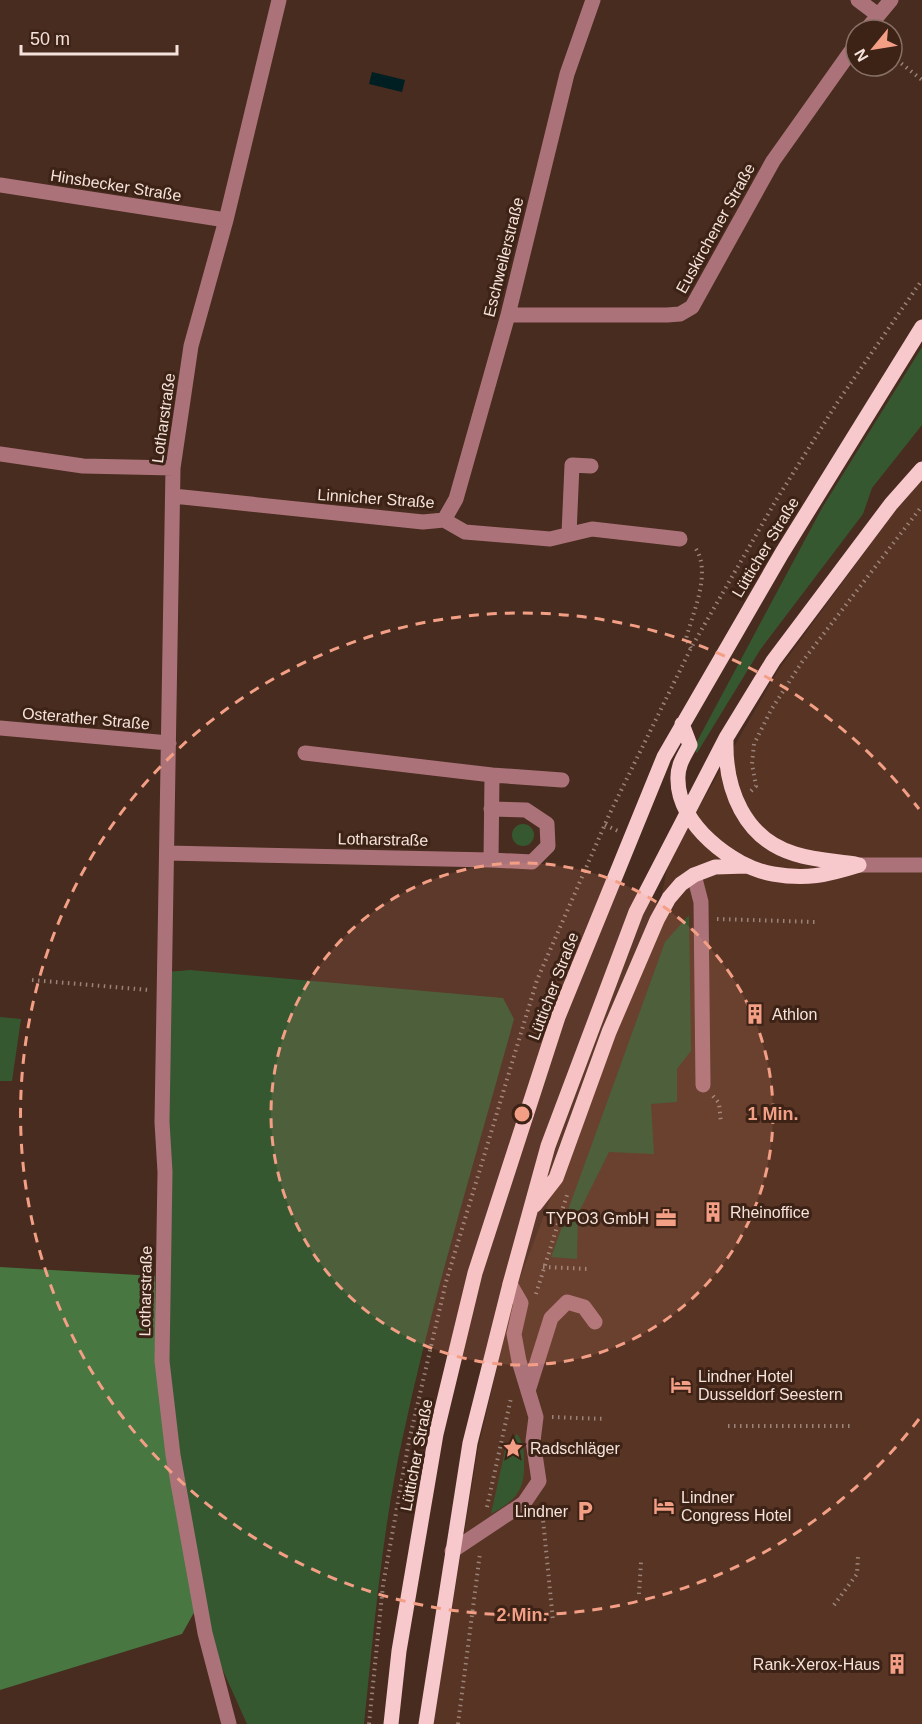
<svg xmlns="http://www.w3.org/2000/svg" width="922" height="1724" font-family="Arial,sans-serif">
	<rect width="100%" height="100%" fill="#482c1f"/>
	<path fill="#573424" d="M922 479V1724H433L478 1448 515 1291 656 923 669 859 777 672 907 494Z"/>
	<path fill="#365831" d="M922 347V425L872 488 863 514 760 650 697 753 693 749 822 508Z
		M512 835a11 11 0 1 1 22 0a11 11 0 1 1-22 0Z
		M689 915 691 1051 677 1069V1102L651 1104 654 1154 609 1152 578 1214 577 1259 551 1257 665 942Z
		M190 970 503 998 514 1019C476 1157 433 1295 403 1436 382 1530 374 1628 364 1724H247L212 1646 176 1455 167 1337V972Z
		M0 1017 21 1019 12 1081H0Z
		M517 1434C524 1444 524 1450 524 1462 525 1491 516 1500 491 1514L506 1446Z"/>
	<path fill="#487741" d="M0 1267 155 1276 156 1359 196 1609 182 1634 0 1690Z"/>
	<path fill="#001f23" d="M372 72 405 80 402 92 369 84Z"/>
	<g fill="none" stroke-linecap="round" stroke-linejoin="round">
		<path stroke="#9b8379" stroke-width="4" stroke-dasharray="1.5 4.5" stroke-linecap="butt" d="M892 56 922 80
			M691 648 686 639C693 611 713 571 694 546
			M751 791 756 786 752 764 754 744 771 710 802 662 922 506
			M605 825 618 831
			M717 919 817 922
			M32 980 149 990
			M713 1096 719 1103 721 1123
			M543 1267 589 1269
			M536 1294 567 1195
			M552 1417 605 1419
			M728 1426H853
			M487 1507 511 1398
			M542 1509 553 1621
			M639 1594 641 1562
			M834 1605 857 1574 858 1556
			M369 1724 383 1585 409 1441 446 1282 537 980 610 813 691 648 775 502 837 403 922 280
			M458 1724 480 1553"/>
		<path stroke="#ab7379" stroke-width="15" d="M858 0 878 15
			M866 30 891 0
			M0 185 226 220
			M508 315H667L680 314 692 307 773 161 856 44
			M0 454 83 466 173 468
			M173 496 423 522 444 520 465 532 550 539 592 529 680 539
			M444 520 456 499 508 315 567 74 593 0
			M569 534 572 465 591 466
			M0 728 169 743
			M492 775 562 780
			M167 853 491 860 492 775 305 753
			M491 860 532 862 548 846 547 824 526 810 491 809
			M859 865H922
			M694 875 701 902 703 1085
			M528 1391 551 1318 567 1302 584 1307 595 1322
			M452 1551 524 1503 539 1481 533 1441 536 1417 519 1361 514 1334 521 1303 510 1284
			M229 1724 205 1633 173 1455 162 1361 165 1172 162 1122 173 468 191 346 226 220 279 0"/>
		<path stroke="#f7c8cc" stroke-width="15" d="M682 724 690 745C684 756 677 766 678 780 678 824 732 867 773 874 806 880 827 875 859 865
			M726 741C725 789 744 839 795 854 814 860 835 861 855 864
			M535 1205 556 1178 609 1032 657 920 669 898 681 884 694 875 715 867 747 866
			M391 1724 399 1651 436 1434 475 1273 558 1017 664 757 782 553 922 327
			M426 1724 470 1443 510 1284 548 1146 636 912 726 738 773 661 891 504 922 469"/>
	</g>
	<circle cx="522" cy="1114" r="251" fill="#f39f86" fill-opacity=".12"/>
	<g fill="none" stroke="#f39f86" stroke-width="3" stroke-dasharray="10 8">
		<circle cx="522" cy="1114" r="251"/>
		<path d="M919 1419A501 501 0 1 1 919 809"/>
	</g>
	<defs>
		<g id="building-bare" transform="scale(1.62)"><path d="M-4-6H4V6H1V3H-1V6H-4ZM-2.5-4.3h1.7v1.8h-1.7ZM.8-4.3h1.7v1.8H.8ZM-2.5-1h1.7V.8h-1.7ZM.8-1h1.7V.8H.8Z" fill="#f39f86" stroke="#3d2216" stroke-width="2.5" paint-order="stroke"/></g>
		<g id="office-bare" transform="scale(1.62)"><path d="M-6-3h4V-5.5h4V-3h4V5H-6ZM-1-4.5V-3h2v-1.5ZM-6 0V1H6V0Z" fill="#f39f86" stroke="#3d2216" stroke-width="2.5" paint-order="stroke"/></g>
		<g id="hotel-bare" transform="scale(1.62)"><path d="M-6-4.5h1.5V1H6V5H4.5V3h-9V5H-6ZM-4 0a1.8 1.8 0 1 1 3.6 0ZM.5 0V-2.5h3Q6-2.5 6 0Z" fill="#f39f86" stroke="#3d2216" stroke-width="2.5" paint-order="stroke"/></g>
		<g id="sight-bare" transform="scale(1.62)"><path d="M0-6L1.8-2.2L6-1.7L2.9 1.2L3.7 5.4L0 3.3L-3.7 5.4L-2.9 1.2L-6-1.7L-1.8-2.2Z" fill="#f39f86" stroke="#3d2216" stroke-width="2.5" paint-order="stroke"/></g>
		<g id="parking-bare" transform="scale(1.62)"><path d="M-3.5-5.5H1a3.5 3.5 0 0 1 0 7H-1V5.5H-3.5ZM-1-3.4V-.6H.8a1.4 1.4 0 0 0 0-2.8Z" fill="#f39f86" stroke="#3d2216" stroke-width="2.5" paint-order="stroke"/></g>
	</defs>
	<g fill-rule="evenodd">
		<use href="#building-bare" x="755" y="1014"/>
		<use href="#building-bare" x="713" y="1212"/>
		<use href="#office-bare" x="666" y="1218"/>
		<use href="#hotel-bare" x="681" y="1385"/>
		<use href="#sight-bare" x="513" y="1448"/>
		<use href="#hotel-bare" x="664" y="1506"/>
		<use href="#parking-bare" x="585" y="1511"/>
		<use href="#building-bare" x="897" y="1664"/>
	</g>
	<g text-anchor="middle" stroke-width="6" stroke-linejoin="round" paint-order="stroke">
		<g font-size="16" fill="#f5e3db" stroke="#3d2216">
			<text transform="translate(116 185) rotate(9)" y="6">Hinsbecker Straße</text>
			<text transform="translate(715 228) rotate(-61)" y="6">Euskirchener Straße</text>
			<text transform="translate(503 257) rotate(-76)" y="6">Eschweilerstraße</text>
			<text transform="translate(163 418) rotate(-82)" y="6">Lotharstraße</text>
			<text transform="translate(376 498) rotate(4)" y="6">Linnicher Straße</text>
			<text transform="translate(765 547) rotate(-59)" y="6">Lütticher Straße</text>
			<text transform="translate(86 718) rotate(5)" y="6">Osterather Straße</text>
			<text transform="translate(383 839) rotate(1)" y="6">Lotharstraße</text>
			<text transform="translate(553 986) rotate(-69)" y="6">Lütticher Straße</text>
			<text transform="translate(145 1291) rotate(-89)" y="6">Lotharstraße</text>
			<text transform="translate(416 1455) rotate(-79)" y="6">Lütticher Straße</text>
		</g>
		<g font-size="16" fill="#f5e3db" stroke="#3d2216" text-anchor="start">
			<text x="772" y="1020">Athlon</text>
			<text x="730" y="1218">Rheinoffice</text>
			<text x="649" y="1224" text-anchor="end">TYPO3 GmbH</text>
			<text x="698" y="1382">Lindner Hotel<tspan x="698" dy="18">Dusseldorf Seestern</tspan></text>
			<text x="530" y="1454">Radschläger</text>
			<text x="681" y="1503">Lindner<tspan x="681" dy="18">Congress Hotel</tspan></text>
			<text x="568" y="1517" text-anchor="end">Lindner</text>
			<text x="880" y="1670" text-anchor="end">Rank-Xerox-Haus</text>
		</g>
	</g>
	<circle cx="522" cy="1114" r="9" fill="#f39f86" stroke="#3d2216" stroke-width="3"/>
	<g font-size="18" text-anchor="middle" font-weight="bold" fill="#f39f86" stroke="#3d2216" stroke-width="6" stroke-linejoin="round" paint-order="stroke">
		<text x="773" y="1120">1 Min.</text>
		<text x="522" y="1621">2 Min.</text>
	</g>
	<g transform="translate(874 48) rotate(240)"><circle r="28" fill="#3d2216" stroke="#876f65" stroke-width="1.5"/>
	<path d="M0-4.5L10 22L0 15L-10 22Z" fill="#f39f86"/>
	<text y="-9" font-size="16" font-weight="bold" text-anchor="middle" fill="#f5e3db">N</text>
	</g>
	<path d="M21 45v9h156v-9" fill="none" stroke="#f5e3db" stroke-width="3"/>
	<text x="30" y="45" font-size="18" fill="#f5e3db" stroke="#3d2216" stroke-width="4.5" paint-order="stroke">50 m</text>
</svg>
